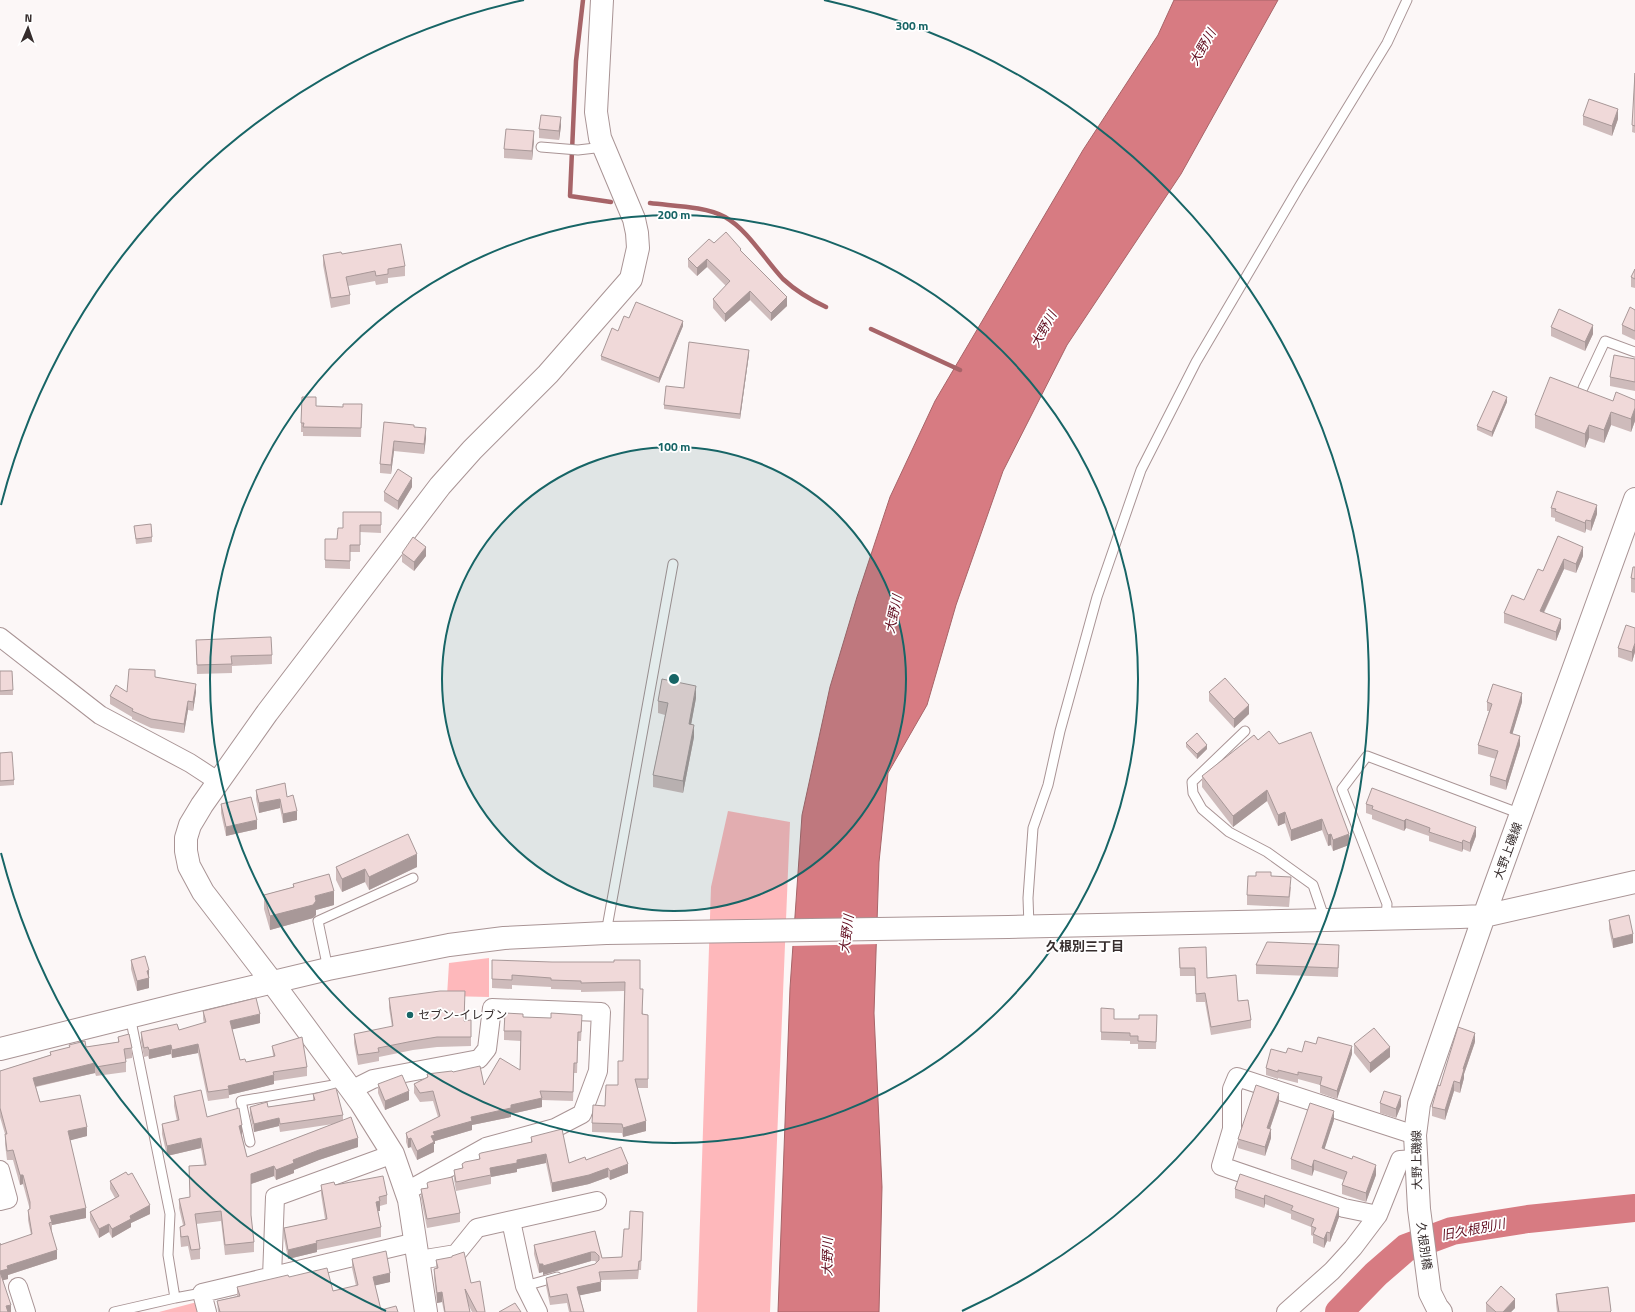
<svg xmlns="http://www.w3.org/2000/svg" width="1635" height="1312" font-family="'Titillium Web','Noto Sans JP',sans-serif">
	<rect width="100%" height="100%" fill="#fcf7f7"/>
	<path fill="#feb8bb" d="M728 811 790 822 770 1312H697L711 887Z
		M489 958V997L447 996 449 963Z
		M197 1302 200 1312H159Z"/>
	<path fill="#d77b82" stroke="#a76468" d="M1174 0H1278L1181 174 1067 345 1003 471 956 605 927 705 888 773 879 862 874 1013 882 1187 879 1312H778L790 988 802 815 830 687 857 597 890 497 935 401 1083 150 1158 35Z"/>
	<path fill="#fcf7f7" d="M880 918 879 944 791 946 793 920Z"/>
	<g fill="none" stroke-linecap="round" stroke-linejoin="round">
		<path stroke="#a76468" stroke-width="4.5" d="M583 0 576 61 570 196 611 202
			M650 203C672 206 705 206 725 217 748 230 765 260 783 279 797 292 809 299 826 307
			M871 329 960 370"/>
		<path stroke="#d77b82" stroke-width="28" d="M1339 1312 1376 1274 1406 1248 1452 1231 1528 1219 1635 1208"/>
		<g stroke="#a99495" stroke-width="11">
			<path id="lane" d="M541 147 578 150 604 147
				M1583 388 1605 341 1635 352
				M1245 731 1192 782 1193 793 1202 809 1229 832 1267 852 1313 885 1325 920
				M1386 919 1387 904 1342 789 1367 756 1521 814
				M1029 926 1028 898 1033 828 1048 785 1060 731 1097 597 1141 470 1196 362 1299 187 1387 43 1407 0
				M606 933 673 564
				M328 969 318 921 413 878
				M130 1016 170 1214 168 1255 175 1298 202 1293
				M250 1142 241 1101 345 1083
				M525 1286 557 1277
				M114 1312 175 1298"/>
		</g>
		<g stroke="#a99495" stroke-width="20">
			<path id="street" d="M0 637 100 715 190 763 219 782
				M351 1090 373 1079 479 1059 487 1049 492 1008 601 1012 598 1071 582 1114 555 1128 486 1147 407 1191
				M0 1170 8 1199 0 1201
				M1378 1215 1344 1208 1221 1166 1232 1129V1089L1237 1077 1415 1135
				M511 1221 525 1286 538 1312
				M419 1260 456 1254 477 1228 597 1201
				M272 1277 275 1197 393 1154
				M18 1287 26 1312
				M207 1312 202 1293 416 1242
				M1286 1312 1332 1271 1353 1248 1378 1215 1400 1160 1416 1159"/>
		</g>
		<g stroke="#a99495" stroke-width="24">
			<path id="secondary" d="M0 1049 185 1003 328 969 449 945 504 938 606 933 1008 927 1460 917 1484 916 1635 882
				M426 1312 409 1200 393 1154 361 1103 272 982 203 892 189 866 186 851V838L190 825 202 805 267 713 440 486 472 450 548 374 631 279 638 248 637 233 634 219 600 138 596 112 602 0
				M1441 1312 1437 1307 1430 1293 1419 1209 1415 1135 1419 1104 1484 916 1635 499"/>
		</g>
		<use href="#lane" stroke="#fff" stroke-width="9"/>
		<use href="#street" stroke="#fff" stroke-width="18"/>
		<use href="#secondary" stroke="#fff" stroke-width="22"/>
	</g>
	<path fill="#cebbbb" d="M1635 73V133L1632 132Z
		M1583 116 1618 119 1612 136 1583 125Z
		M561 126 559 140 539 138V129Z
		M534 140 532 160 504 158V149Z
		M714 243 741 251 787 306 771 321 750 300 725 322 713 308V299L726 286 707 267 697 276 688 267V259Z
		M342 254 405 266V276L388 278V283L376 285 375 281 348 286 350 295V304L331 308 323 265V255Z
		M1635 269V288L1631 287V277Z
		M1635 310V340L1622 334V325Z
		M629 318 683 326 659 383 601 360V356Z
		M1551 327 1593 334 1585 351 1551 336Z
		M749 354 740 419 664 409V405L684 388Z
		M1635 359V391L1610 386V377Z
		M1635 400V421L1631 432 1611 425 1604 443 1589 438 1585 448 1535 428V415L1613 401Z
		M1507 402 1492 437 1477 430V426Z
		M362 404 361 437 303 436V432H301V423L316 406 343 407Z
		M384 422 414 427 426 438 424 454 394 451 391 474 380 473V464Z
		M412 487 398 510 384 501V492Z
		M1551 508 1597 514 1591 531 1586 529 1585 533 1555 521V518L1551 517Z
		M381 512V533L360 532V552H350V569L325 568V539H337Z
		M134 526 152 537V542L136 544Z
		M1558 536 1583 556 1576 573 1564 569 1544 613 1561 628 1556 641 1504 623V613L1524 600 1543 571Z
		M402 553 426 556 414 571 402 562Z
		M1635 567V593L1631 592V578Z
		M1635 628V652L1632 662 1618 657V648Z
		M196 640 272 655V664L232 666V673L197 674Z
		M0 671H12L13 695H0Z
		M155 677 196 692 193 711 188 710 184 733 151 728 132 719V717L110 704V696L127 692Z
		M1209 692 1249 714 1234 728 1209 701Z
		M696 698 691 724 694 737 683 793 653 787V775L665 715 658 713V701Z
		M1487 702H1522L1512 734 1520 745 1506 790 1490 785V776L1496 759 1478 754V745L1489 711H1487Z
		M1254 735 1349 845 1333 851 1331 845 1328 846 1322 830 1291 841 1285 823 1278 826 1267 801 1233 827 1202 787V776Z
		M1186 743 1207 749 1197 759 1186 747Z
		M0 753 14 780V785L0 786Z
		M256 790 287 797 297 820 283 823 280 808 259 813 256 799Z
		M221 804 257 829 226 836 221 813Z
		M1366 804 1476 836 1470 852 1463 849 1462 852 1429 841V836L1406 828 1404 831 1372 819V815L1366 813Z
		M336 867H417L369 890 365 882 342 892 336 880Z
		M1271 876 1291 887 1289 907 1247 905V895Z
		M293 884 334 905 316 910V915L313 918 270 930 264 909V895L293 887Z
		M1609 920 1633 943 1613 948 1609 929Z
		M1179 948 1207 978 1238 1001 1251 1020V1028L1211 1035 1205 1002H1196L1195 976H1180Z
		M1339 954 1338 977 1256 974V965Z
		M131 960 149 970V988L137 991 131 969Z
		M552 962H614L640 989 643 1014 648 1015V1088H637L646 1131 623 1137 622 1133 592 1132V1123L605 1106 618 1085 623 1061 624 991 581 992V990L551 989V987L512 985V989L492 988V979Z
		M389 998 465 1001V1021L471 1020V1046L437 1047 413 1050 379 1057V1061L358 1065 354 1043V1034L392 1027 389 1008Z
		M1101 1008 1114 1019H1139L1157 1015 1156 1049H1138V1044H1130V1041L1101 1040Z
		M203 1011 260 1023 232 1029 240 1060 246 1062 273 1056 272 1046 307 1067V1076L274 1081V1084L229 1095V1098L208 1101 198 1053 172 1058 171 1054 149 1059 148 1056 144 1057 141 1041V1032L179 1030 204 1023 203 1019Z
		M523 1017 582 1024 581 1041H578L577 1073H574L573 1101 542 1100V1107L511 1114V1117L472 1125V1130L435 1141V1144H434V1152L417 1160 411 1147 408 1148 406 1142V1133L438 1117 433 1101 420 1102 414 1093V1084L427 1077V1074L453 1072 484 1085 520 1070 521 1041 504 1040V1031Z
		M118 1037 132 1048V1058L126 1059V1072L96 1076 95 1073 36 1087 40 1102 87 1136 70 1140 86 1218 52 1225V1232L57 1259 8 1275V1279L3 1280 11 1312H0V1245L31 1235 28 1220V1210H30L23 1184 20 1185 13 1160H7L5 1144V1134L0 1117V1071L50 1055V1052L69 1048V1045L86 1047 118 1042Z
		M1475 1042 1464 1074V1078L1460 1093 1454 1091 1445 1120 1432 1116V1107L1440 1086Z
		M1354 1044 1390 1057 1370 1073 1354 1053Z
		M1302 1052 1352 1054 1337 1099 1320 1093V1085L1298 1079V1083L1278 1078V1079L1266 1075V1068L1286 1053Z
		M378 1084 409 1100 385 1110 378 1093Z
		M313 1094 343 1115V1121L358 1147 319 1160 294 1170V1173L276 1180 274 1176 251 1184V1216L254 1242V1252L225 1255 221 1221 196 1224 200 1249V1259L191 1260 188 1246 181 1247 180 1236V1227L183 1225 179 1208V1199L190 1197 189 1166 204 1165 201 1148 167 1156 162 1134V1124L177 1121 174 1106V1096L207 1117 242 1135 247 1157 333 1124 280 1132 279 1126 254 1132 250 1115V1107H268L313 1100Z
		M1279 1102 1270 1129 1271 1138 1265 1156 1238 1148V1139Z
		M1380 1103 1401 1106 1396 1118 1380 1113Z
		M1334 1120 1324 1149 1376 1175 1366 1202 1342 1194V1185L1344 1180 1314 1170 1312 1176 1291 1169V1159Z
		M531 1137 569 1163 586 1160 628 1173 610 1180 608 1177 589 1184 552 1192 546 1163 517 1169V1172L491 1177V1184L456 1191 454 1179V1170L462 1168V1164L479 1159V1154L531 1142Z
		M1240 1174 1339 1217 1330 1242 1327 1241 1324 1248 1313 1243V1236L1311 1235V1227L1291 1219V1214L1265 1204 1264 1208 1235 1198V1189Z
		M110 1181 150 1214 131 1223V1227L112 1238 109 1232 99 1238 90 1220V1212L115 1198 110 1189Z
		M427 1183 460 1213V1222L427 1228 421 1198V1189L427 1188Z
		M321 1185H335L387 1195V1204L380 1206V1211H378L381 1227V1237L317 1250V1252L288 1259 284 1238V1228L325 1219 321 1194Z
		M643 1221 641 1270H639L638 1279 601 1280V1291L580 1295 584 1312H569L567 1303 550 1305 546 1286V1278L595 1264 596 1262 595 1261H591L543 1275V1272L539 1273 534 1254V1245L595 1231 602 1258 622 1257Z
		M352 1259 390 1282 375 1285 381 1310 398 1312H218L217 1301 237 1296V1287L289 1277 333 1291 356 1286 352 1268Z
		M436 1260 471 1283 485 1312H472L468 1304 470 1312H444L442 1302 437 1303 434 1278V1269L436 1268Z
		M1608 1287 1611 1312H1557L1556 1303V1294Z
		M1486 1303 1515 1308 1511 1312H1486Z"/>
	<path fill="#a89898" d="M1618 109V119L1612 136V126Z
		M561 117V126L559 140V131Z
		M534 131V140L532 160V151Z
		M707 259V267L697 276V268Z
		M750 291V300L725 322V314Z
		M787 297V306L771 321V313Z
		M683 321V326L659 383V378Z
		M1593 325V334L1585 351V342Z
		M749 350V354L740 419V414Z
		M1507 397V402L1492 437V432Z
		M1635 408V421L1631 432V419Z
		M1611 412V425L1604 443V430Z
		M1589 425V438L1585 448V434Z
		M426 428V438L424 454V444Z
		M394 441V451L391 474V465Z
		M412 478V487L398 510V501Z
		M1597 505V514L1591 531V521Z
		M1586 520V529L1585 533V523Z
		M426 547V556L414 571V562Z
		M1583 547V556L1576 573V564Z
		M1564 559V569L1540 620V611Z
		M1561 619V628L1556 641V632Z
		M1635 643V652L1632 662V652Z
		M196 684V692L193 711V702Z
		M696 686V698L689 736V724Z
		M1522 693V702L1510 742V733Z
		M188 701V710L184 733V724Z
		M1249 705V714L1234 728V719Z
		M694 725V737L683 793V781Z
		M1520 736V745L1506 790V781Z
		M1207 745V749L1197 759V754Z
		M1267 790V801L1233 827V816Z
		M280 799V808L259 813V803Z
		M297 811V820L283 823V814Z
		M1285 812V823L1278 826V815Z
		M1322 819V830L1291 841V830Z
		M1406 819V828L1404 831V821Z
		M257 820V829L226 836V827Z
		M1476 827V836L1470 852V843Z
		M1331 834V845L1328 846V835Z
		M1349 834V845L1333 851V840Z
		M1463 840V849L1462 852V843Z
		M417 854V867L369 890V877Z
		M365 869V882L342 892V879Z
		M334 891V905L316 910V915L313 918 270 930V916L315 896Z
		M1633 934V943L1613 948V939Z
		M149 970V988L137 991V981L147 971Z
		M260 1014V1023L230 1030V1021Z
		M1475 1033V1042L1464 1074V1078L1460 1093V1083L1463 1069Z
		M198 1044V1053L172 1058V1050Z
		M171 1045V1054L149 1059V1050Z
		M1352 1046V1054L1337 1099V1091Z
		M1390 1047V1057L1370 1073V1063Z
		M95 1063V1073L33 1087V1078Z
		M274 1075V1084L229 1095 228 1086Z
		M1454 1081V1091L1445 1120V1110Z
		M409 1091V1100L385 1110V1101Z
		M1279 1093V1102L1267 1137V1128Z
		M1401 1096V1106L1396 1118V1109Z
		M542 1098V1107L511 1114V1117L472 1125V1130L435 1141V1144H434V1152L417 1160V1151L431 1136 433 1132 471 1117 511 1105Z
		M1334 1111V1120L1322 1157V1148Z
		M279 1118V1126L254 1132V1124Z
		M646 1121V1131L623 1137V1128Z
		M242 1125V1135L239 1136V1126Z
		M87 1127V1136L68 1141V1131Z
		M1271 1129V1138L1265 1156V1147Z
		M201 1138V1148L167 1156V1146Z
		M358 1138V1147L319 1160 294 1170V1173L276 1180V1170L293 1160 319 1150Z
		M411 1138V1147L408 1148V1139Z
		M546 1154V1163L517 1169V1172L491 1177 490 1168 517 1160Z
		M1314 1160V1170L1312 1176V1167Z
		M628 1164V1173L610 1180V1171Z
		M1376 1165V1175L1366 1202V1193Z
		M274 1166V1176L251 1184V1174Z
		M608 1168V1177L589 1184 552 1192V1183Z
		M20 1175H23V1184L20 1185Z
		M1265 1195V1204L1264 1208V1199Z
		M380 1201V1211H376V1202Z
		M150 1205V1214L131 1223V1227L112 1238V1229L130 1216Z
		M86 1208V1218L52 1225 50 1216Z
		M1339 1208V1217L1330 1242V1233Z
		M109 1224V1232L99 1238V1229Z
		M1327 1232V1241L1324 1248V1239Z
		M317 1243V1252L288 1259V1250Z
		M57 1250V1259L8 1275V1279L0 1281V1271L7 1266Z
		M591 1252V1261L543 1275V1266Z
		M539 1264H543V1272L539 1273Z
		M390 1273V1282L373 1286V1277Z
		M601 1282V1291L577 1296V1287Z
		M442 1292V1302L437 1303V1293Z
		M1515 1299V1308L1511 1312H1503Z
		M11 1305V1312H6V1306Z"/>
	<path fill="#f0d9d9" stroke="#a89898" d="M1635 73V126L1632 125Z
		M1589 99 1618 109 1612 126 1583 116Z
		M541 115 561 117 559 131 539 129Z
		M506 129 534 131 532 151 504 149Z
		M726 232 741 249 740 250 787 297 771 313 750 291 725 314 713 299 730 281 707 259 697 268 688 259 709 239 714 243Z
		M401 244 405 266 388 269V274L376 276 375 271 346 277 350 295 331 298 323 255 341 252 342 254Z
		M1635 269V279L1631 277Z
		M636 302 683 321 659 378 601 356 612 328 618 331 624 316 629 318Z
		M1630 307 1635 310V331L1622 325Z
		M1559 309 1593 325 1585 342 1551 327Z
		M689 342 749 350 740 414 664 405 666 386 684 388Z
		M1614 355 1635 359V382L1610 377Z
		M1550 377 1613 401 1616 392 1635 400V408L1631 419 1611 412 1604 430 1589 425 1585 434 1535 415Z
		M1493 391 1507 397 1492 432 1477 426Z
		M302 397H316V406L343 407V404H362L361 428 303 427 304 423H301Z
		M384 422 414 425V427L426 428 424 444 394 441 391 465 380 464Z
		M398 469 412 478 398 501 384 492Z
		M1557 491 1597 505 1591 521 1586 520 1585 523 1555 511 1556 509 1551 508Z
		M343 512H381V525H360V545H350V561L325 560V539H337L338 528H343Z
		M151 524 152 537 136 539 134 526Z
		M1558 536 1583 547 1576 564 1564 559 1540 611 1561 619 1556 632 1504 613 1512 595 1524 600 1538 569 1543 571Z
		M413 537 426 547 414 562 402 553Z
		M1633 567H1635V579L1631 578Z
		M1626 625 1635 628V643L1632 652 1618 648Z
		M271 637 272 655 231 656 232 664 197 665 196 640Z
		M129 669 155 670V677L196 684 193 702 188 701 184 724 151 719 132 711 133 709 110 696 116 685 127 692Z
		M0 671H12L13 690 0 691Z
		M1225 678 1249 705 1234 719 1209 692Z
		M662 679 696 686 689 724 694 725 683 781 653 775 668 703 658 701Z
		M1493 684 1522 693 1510 733 1520 736 1506 781 1490 776 1498 751 1478 745 1492 704 1487 702Z
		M1269 731 1279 744 1311 732 1349 834 1333 840 1331 834 1328 835 1322 819 1291 830 1285 812 1278 815 1267 790 1233 816 1202 776 1254 735 1258 740Z
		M1197 733 1207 745 1197 754 1186 743Z
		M12 752 14 780 0 781V753Z
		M285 783 287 797 293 795 297 811 283 814 280 799 259 803 256 790Z
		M1372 788 1476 827 1470 843 1463 840 1462 843 1429 832 1430 828 1406 819 1404 821 1372 809 1373 806 1366 804Z
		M251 797 257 820 226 827 221 804Z
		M408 834 417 854 369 877 365 869 342 879 336 867Z
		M1256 872H1271V876L1291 877 1289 897 1247 895 1248 876H1256Z
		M329 874 334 891 315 896 316 901 313 905 270 916 264 895 294 887 293 884Z
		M1629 915 1633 934 1613 939 1609 920Z
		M1267 942 1339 945 1338 968 1256 965Z
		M1206 947 1207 978 1236 975 1238 1001 1248 1000 1251 1020 1211 1027 1205 993 1196 994 1195 968H1180L1179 948Z
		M145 956 149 970 147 971 149 978 137 981 131 960Z
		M492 960 552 962H614V960H640V989H643L642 1014 648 1015V1079H635L646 1121 623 1128 622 1124 592 1123 593 1105 605 1106 606 1085H618V1061H623L625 982 581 983V981L551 980V978L512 975V980L492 979Z
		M440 991H465L464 1021 471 1020V1037H437L413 1041 378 1048 379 1052 358 1055 354 1034 393 1026 389 998Z
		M256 998 260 1014 230 1021 240 1060 245 1059 246 1062 275 1056 272 1046 302 1037 307 1067 273 1072 274 1075 228 1086 229 1089 208 1092 198 1044 172 1050 171 1045 149 1050 148 1047 144 1048 141 1032 177 1024 179 1030 206 1022 203 1011Z
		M1101 1008 1114 1009V1019H1139V1015H1157L1156 1042 1138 1041V1036H1130V1033L1101 1032Z
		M505 1013 523 1014V1017L551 1018V1013L582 1015 581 1032H578L577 1063H574L573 1092 540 1091 542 1098 511 1105V1108L471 1117 472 1121 433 1132 435 1135 431 1136 434 1142 417 1151 411 1138 408 1139 406 1133 440 1116 433 1091 420 1093 414 1084 428 1077 427 1074 452 1071 453 1072 480 1066 484 1085 500 1058 520 1070 521 1031H504Z
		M1458 1027 1475 1033 1463 1069H1464L1460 1083 1454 1081 1445 1110 1432 1107 1438 1085 1440 1086Z
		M1374 1028 1390 1047 1370 1063 1354 1044Z
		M129 1034 132 1048 124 1049 126 1062 96 1067 95 1063 33 1078 40 1102 80 1095 87 1127 68 1131 86 1208 50 1216 52 1222 49 1223 57 1250 7 1266 8 1269 0 1271V1243V1245L32 1234 28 1210 30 1209V1202L23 1175H20L13 1150 7 1151 5 1134H7L0 1108V1071L51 1055 50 1052 70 1047 69 1045 85 1041 86 1047 119 1042 118 1037Z
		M1318 1037 1352 1046 1337 1091 1320 1085 1322 1077 1298 1072V1075L1278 1070V1072L1266 1068 1271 1049 1286 1053 1288 1048 1302 1052 1305 1041 1316 1044Z
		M402 1075 409 1091 385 1101 378 1084Z
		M1256 1085 1279 1093 1267 1128 1271 1129 1265 1147 1238 1139Z
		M336 1088 343 1115 280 1124 279 1118 254 1124 250 1107 267 1102 268 1107 315 1100 313 1094Z
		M201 1090 207 1117 239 1108 242 1125 239 1126 247 1157 351 1117 358 1138 319 1150 293 1160 294 1163 276 1170 274 1166 251 1174V1215L254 1242 225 1245 221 1211 195 1214 200 1249 191 1250 188 1236 181 1237 180 1227 185 1225 179 1199 190 1197 189 1166 206 1165 201 1138 167 1146 162 1124 179 1120 174 1096Z
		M1384 1091 1401 1096 1396 1109 1380 1103Z
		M1310 1103 1334 1111 1322 1148 1352 1159 1353 1156 1376 1165 1366 1193 1342 1185 1347 1172 1314 1160 1312 1167 1291 1159Z
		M562 1129 569 1163 585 1157 586 1160 621 1147 628 1164 610 1171 608 1168 589 1175 552 1183 546 1154 517 1160V1163L490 1168 491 1175 456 1182 454 1170 463 1168 462 1164 465 1162 480 1159 479 1154 481 1153 532 1142 531 1137Z
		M126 1172 128 1175 132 1173 150 1205 130 1216 131 1219 112 1229 109 1224 99 1229 90 1212 119 1196 110 1181Z
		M1240 1174 1339 1208 1330 1233 1327 1232 1324 1239 1313 1234 1316 1228 1311 1226 1314 1219 1291 1210 1293 1206 1265 1195 1264 1199 1235 1189Z
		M383 1176 387 1195 379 1197 380 1201 376 1202 381 1227 316 1241 317 1243 288 1250 284 1228 327 1219 321 1185 334 1182 335 1185Z
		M452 1177 460 1213 427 1219 421 1189 428 1188 427 1183 429 1182Z
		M630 1211 643 1212 641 1261H639L638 1270 599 1272 601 1282 577 1287 584 1312H571L567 1294 550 1297 546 1278 595 1264 599 1260V1256L595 1252H591L543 1266V1264H539L534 1245 595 1231 602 1258 622 1257 624 1229H629Z
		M386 1251 390 1273 373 1277 381 1310 396 1306 398 1312H220L217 1301 240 1296 237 1287 288 1275 289 1277 327 1268 333 1291 358 1285 352 1259Z
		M464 1252 471 1283 480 1281 485 1312H477L465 1289 470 1312H445L442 1292 437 1293 434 1269 438 1268 436 1260 452 1257V1256Z
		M0 1272 11 1305 6 1306 8 1312H0Z
		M1501 1286 1515 1299 1503 1312H1496L1486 1303Z
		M1608 1287 1611 1311 1610 1312H1559L1556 1294Z
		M515 1303 521 1312H499Z"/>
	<circle cx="674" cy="679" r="232" fill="#176566" fill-opacity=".12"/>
	<g fill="none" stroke="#176566" stroke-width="2">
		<circle cx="674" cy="679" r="232"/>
		<circle cx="674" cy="679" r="464"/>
		<path d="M386 1311A695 695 0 0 1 1 853M1 505A695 695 0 0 1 524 0M824 0A695 695 0 0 1 962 1311"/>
	</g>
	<circle fill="#176566" stroke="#fff" stroke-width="1.5" cx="410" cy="1015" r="4"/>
	<g text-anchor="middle" stroke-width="3.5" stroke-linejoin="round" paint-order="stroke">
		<g font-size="12" fill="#362d2d" stroke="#fff">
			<text transform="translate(1508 851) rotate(-70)" y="4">大野上磯線</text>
			<text transform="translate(1417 1160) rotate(-91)" y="4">大野上磯線</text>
			<text transform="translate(1424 1246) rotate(82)" y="4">久根別橋</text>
		</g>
		<g font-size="12" fill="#362d2d" stroke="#fff" text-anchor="start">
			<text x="418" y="1019">セブン-イレブン</text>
		</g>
		<g font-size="13" font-style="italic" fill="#610d1f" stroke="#fff">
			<text transform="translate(1202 47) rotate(-60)" y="5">大野川</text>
			<text transform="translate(1043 329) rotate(-61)" y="5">大野川</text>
			<text transform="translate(893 614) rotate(-78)" y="5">大野川</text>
			<text transform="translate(846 934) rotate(-83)" y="5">大野川</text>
			<text transform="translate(1473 1229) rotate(-11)" y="5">旧久根別川</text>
			<text transform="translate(827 1257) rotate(-89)" y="5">大野川</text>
		</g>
		<g font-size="13" font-weight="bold" fill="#362d2d" stroke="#fff">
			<text x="1085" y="951">久根別三丁目</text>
		</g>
	</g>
	<circle cx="674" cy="679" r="6" fill="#176566" stroke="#fff" stroke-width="2"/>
	<g font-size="12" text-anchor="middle" font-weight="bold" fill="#176566" stroke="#fff" stroke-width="3.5" stroke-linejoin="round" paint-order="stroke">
		<text x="912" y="30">300 m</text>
		<text x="674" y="219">200 m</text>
		<text x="674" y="451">100 m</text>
	</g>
	<g transform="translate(28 28) rotate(2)" stroke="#ffffff" stroke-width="3" paint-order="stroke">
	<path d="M0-3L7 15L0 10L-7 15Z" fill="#362d2d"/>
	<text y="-6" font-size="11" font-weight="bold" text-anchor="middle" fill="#362d2d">N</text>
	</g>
</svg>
